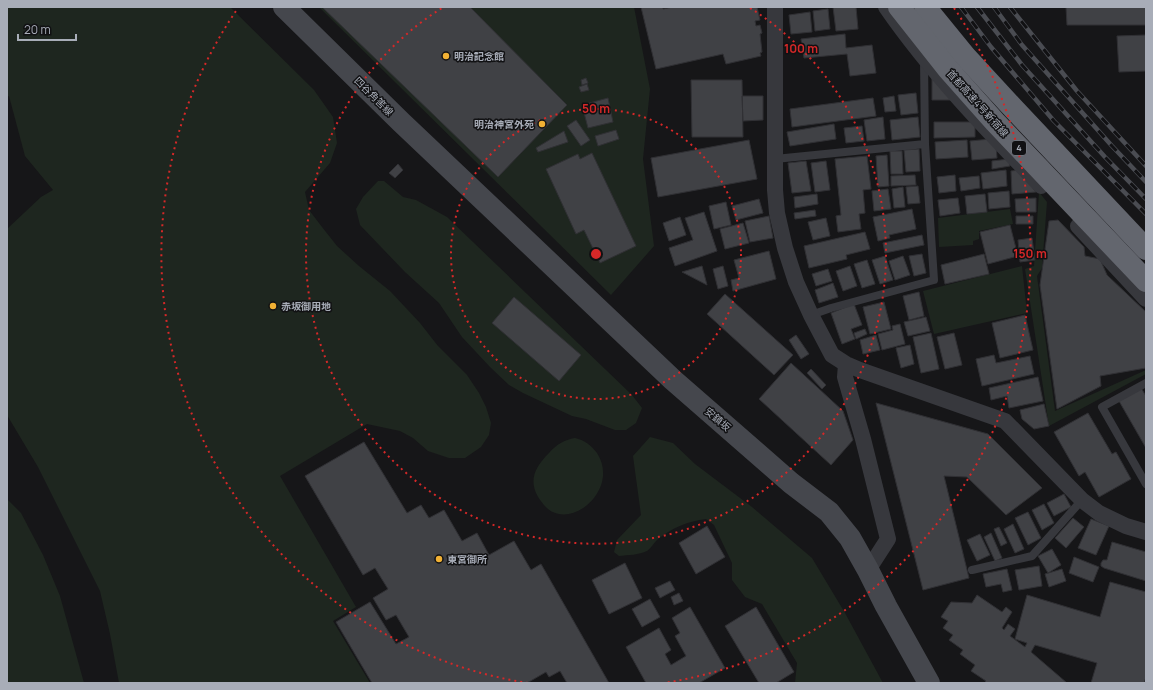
<svg xmlns="http://www.w3.org/2000/svg" width="1153" height="690" font-family="Manrope,'Noto Sans JP',sans-serif">
	<rect width="100%" height="100%" fill="#161618"/>
	<path fill="#1e261f" d="M7 7H230L314 90 333 117 337 143 330 163 305 192 309 210 322 227 337 246 359 266 390 291 420 323 438 346 467 375 479 393 486 407 491 423 489 435 481 447 465 458H449L428 451 413 438 400 431 367 424 280 476 356 607 333 621 370 683H119L110 634 100 591 38 467 7 415V229L41 197 53 190 25 156 9 96 7 97Z
		M319 7H634L650 89 643 159 654 246 611 295Z
		M378 181H384L403 197 416 200 447 217 632 395 642 408 636 423 626 430H615L586 419 572 416 523 393 509 385 490 367 462 337 439 303 405 272 360 225 356 209 363 197Z
		M1039 192 1047 202 1042 268 1037 276 1055 411 1146 370V374L1049 426 1025 269 1034 266Z
		M1010 209 1013 224 979 231V239L973 241V245L939 247 938 218Z
		M1022 266 1027 313 934 334 923 291Z
		M650 437 673 443 695 464 752 507 812 558 845 613 883 683H795L797 663 762 604 745 597 732 580V563L714 525 706 519C689 521 671 528 657 540 654 543 651 548 647 551 639 555 628 555 619 556L614 552 617 540 641 515 633 456Z
		M575 438C584 440 591 445 597 453 621 490 568 534 544 505 527 485 532 470 549 453 557 444 564 440 575 438Z
		M7 499 21 513 43 555 60 596 84 683H7Z"/>
	<path fill="#404145" stroke="#303034" d="M322 7H470L567 105 498 177Z
		M641 7H663V9L673 7H757L760 20 755 21 756 26 760 25 762 33 760 34 762 52 760 53 761 56 726 64 723 54 656 69Z
		M833 7H856L858 29 836 31Z
		M1066 7H1146V25H1067Z
		M828 9 830 29 815 31 813 11Z
		M810 12 812 32 791 34 789 15Z
		M845 34 846 48 872 45 876 73 850 76 847 54 804 58 801 39Z
		M1146 35V71L1119 72 1117 36Z
		M932 77 953 100H932Z
		M586 78 588 83 582 85 581 80Z
		M691 80H742L743 137H692Z
		M587 84 589 90 581 92 579 87Z
		M916 93 918 113 901 115 898 95Z
		M742 96H763V120L743 121Z
		M894 96 896 111 885 112 883 98Z
		M608 98 613 122 588 128 582 105Z
		M873 98 876 116 792 127 790 109Z
		M883 117 885 139 867 141 864 120Z
		M918 117 920 137 892 140 890 120Z
		M576 120 590 140 581 146 567 126Z
		M934 122H975V137L934 138Z
		M834 124 836 139 790 146 787 132Z
		M862 126 864 141 846 143 844 128Z
		M616 130 619 139 598 146 595 136Z
		M564 131 568 142 538 152 536 148Z
		M991 139 996 145 997 158 972 160 970 141Z
		M749 140 757 179 658 197 651 158Z
		M967 140 968 157 936 159 935 142Z
		M919 149 920 171 906 172 904 150Z
		M890 151H902L903 174H891Z
		M592 153 636 246 600 263 584 230 576 234 546 169 578 154 580 159Z
		M887 155 889 186 878 187 876 156Z
		M867 156 871 189 863 190 865 213 859 214 861 229 838 232 836 216 841 215 835 159Z
		M1009 159 1010 166 992 169V161Z
		M806 161 811 191 792 193 788 163Z
		M826 161 830 190 815 192 811 163Z
		M398 164 403 170 395 178 389 173Z
		M1006 170 1007 186 983 189 981 173Z
		M1019 170 1036 192 1012 194 1011 171Z
		M915 175 916 185 891 186V176Z
		M955 175 956 191 939 193 937 177Z
		M979 176 980 188 961 191 959 178Z
		M918 186 920 203 908 204 906 187Z
		M903 187 905 207 894 208 892 189Z
		M888 189 891 209 874 211 872 191Z
		M1009 191 1010 207 989 209 988 193Z
		M817 194 818 204 795 208 794 197Z
		M985 194 987 212 967 214 965 196Z
		M958 198 960 213 940 216 938 200Z
		M1036 198V212H1016L1015 199Z
		M759 199 763 213 736 220 732 206Z
		M726 202 731 225 714 229 709 206Z
		M912 209 916 229 889 235 890 238 878 241 873 217Z
		M815 210 816 216 795 219 794 213Z
		M704 212 717 251 675 266 669 248 693 240 685 218Z
		M769 216 773 238 750 242 745 221Z
		M1016 216H1033V224H1016Z
		M680 217 686 235 669 241 663 223Z
		M826 218 830 236 813 240 808 222Z
		M1058 220 1084 247 1085 256 1100 259 1107 275 1146 312V368L1100 376 1101 386 1057 409 1040 285 1049 221Z
		M743 223 749 243 725 249 720 229Z
		M1010 225 1018 256 988 264 980 232Z
		M865 232 870 249 846 255 847 259 809 268 804 246Z
		M922 235 924 245 885 253 883 243Z
		M1032 238 1035 260 1020 262 1018 240Z
		M769 251 776 279 733 291 731 280 739 278 734 260Z
		M922 254 926 273 914 276 909 256Z
		M984 254 989 274 945 284 941 265Z
		M885 256 893 280 880 284 872 260Z
		M903 256 910 275 895 280 889 261Z
		M867 260 875 284 862 288 854 264Z
		M702 266 707 285 682 272Z
		M723 266 728 286 718 289 713 269Z
		M850 266 857 286 843 291 836 271Z
		M828 269 832 281 816 286 812 274Z
		M833 283 838 297 819 303 815 290Z
		M919 292 924 316 909 320 903 296Z
		M725 294 793 355 774 375 707 314Z
		M514 297 581 355 559 381 492 323Z
		M884 302 891 329 870 334 863 307Z
		M854 304 862 325 851 329 855 339 842 344 831 313Z
		M1025 315 1033 350 1000 358 992 323Z
		M926 317 930 331 908 336 904 322Z
		M900 324 905 344 882 350 878 334 893 330 892 326Z
		M865 329 867 334 856 339 854 333Z
		M931 333 939 369 921 373 913 337Z
		M954 333 962 365 945 369 937 337Z
		M796 335 809 354 801 359 789 340Z
		M876 335 880 350 863 354 860 340Z
		M910 345 914 364 901 368 896 348Z
		M994 355 996 363 1030 356 1034 374 982 386 976 359Z
		M791 363 843 411 853 440 831 465 759 399Z
		M811 369 826 385 822 389 807 373Z
		M1038 377 1043 401 1009 408 1007 396 991 400 989 388Z
		M1141 388 1146 396V448L1119 401Z
		M876 403 988 434 1042 488 1006 515 967 477 944 476 969 578 923 590Z
		M1044 404 1049 426 1034 429 1022 419 1020 410Z
		M1088 413 1112 454 1116 452 1131 479 1099 497 1085 472 1079 476 1054 432Z
		M364 442 407 513 421 505 429 518 444 510 462 541 477 533 489 555 514 541 531 570 541 564 609 683H567L560 671 549 677 546 672 527 683H372L336 622 370 602 396 644 409 637 396 615 386 620 373 598 388 589 375 568 363 575 305 476Z
		M1064 494 1071 507 1054 516 1047 503Z
		M1044 504 1054 523 1042 530 1032 510Z
		M1028 512 1041 538 1028 545 1015 518Z
		M1073 518 1084 527 1066 548 1055 538Z
		M1091 519 1109 526 1096 555 1078 548Z
		M1013 524 1024 549 1015 553 1004 529Z
		M707 526 725 557 696 574 679 543Z
		M999 527 1007 543 1001 546 994 529Z
		M991 533 1002 558 995 561 984 537Z
		M980 534 990 555 977 561 967 540Z
		M1112 542 1146 552V581L1104 568 1101 566V563L1103 560H1107Z
		M1052 549 1061 565 1048 573 1038 556Z
		M1074 557 1099 567 1093 582 1069 573Z
		M625 563 642 598 609 614 592 580Z
		M1039 566 1042 586 1019 590 1015 570Z
		M1007 569 1012 590 1003 592 1001 584 986 587 983 574Z
		M1062 569 1066 581 1049 587 1045 574Z
		M670 581 675 590 660 598 655 588Z
		M1110 582 1146 592V677L1144 683H1091L1097 663 1035 645 1031 652 1067 683H984L986 681 971 671 975 665 960 654 963 650 949 640 953 635 943 628 948 621 941 617 951 602 972 603 977 595 1002 612 1006 607 1012 612 1002 628 1004 630 1008 624 1015 629 1010 636 1025 647 1027 643 1015 639 1027 595 1100 617Z
		M679 593 683 601 674 605 671 597Z
		M650 599 660 617 642 627 632 609Z
		M690 607 725 668 699 683H646L626 647 659 628 671 650 665 654 671 665 686 656 675 636 680 633 672 618Z
		M756 607 794 672 776 683H759L725 626Z"/>
	<g fill="none" stroke-linecap="round" stroke-linejoin="round">
		<path stroke="#37383d" stroke-width="8" d="M775 159 925 144
			M811 315 831 308 934 280 925 144 924 59
			M1146 383 1102 407 1146 484
			M972 570 1032 556 1082 500"/>
		<path stroke="#37383d" stroke-width="16" d="M775 7V190L777 213 785 248 796 282 811 315 832 355 846 364 860 370 1005 421 1082 500 1099 513 1126 526 1146 532
			M886 7C931 72 986 129 1041 186
			M1078 226 1146 299
			M846 364 845 377 863 439 888 539 868 570"/>
		<path stroke="#45474d" stroke-width="22" d="M284 7 401 122 673 380 791 483 829 512 850 538 868 570 886 606 929 683"/>
		<path stroke="#63666e" stroke-width="22" d="M925 7 965 56 1013 108 1146 249"/>
		<g stroke="#4a4c52" stroke-width="4.5">
			<path id="rail" d="M961 7 991 47 1054 121 1146 214
				M977 7 1022 65 1105 157 1146 199
				M994 7 1022 45 1112 146 1146 182
				M1010 7 1077 91 1146 166"/>
		</g>
		<use href="#rail" stroke="#111113" stroke-width="3" stroke-dasharray="9" stroke-linecap="butt"/>
		<path stroke="#63666e" stroke-width="22" d="M899 7 948 69 995 122 1146 281"/>
	</g>
	<g fill="none" stroke="#d62828" stroke-width="2" stroke-dasharray="2 4">
		<circle cx="596" cy="254" r="145"/>
		<path d="M750 8A290 290 0 1 1 442 8"/>
		<path d="M528 683A434 434 0 0 1 238 8M954 8A434 434 0 0 1 664 683"/>
	</g>
	<g fill="#f2b134" stroke="#111113" stroke-width="1.5">
		<circle cx="446" cy="56" r="4"/>
		<circle cx="542" cy="124" r="4"/>
		<circle cx="273" cy="306" r="4"/>
		<circle cx="439" cy="559" r="4"/>
	</g>
	<g text-anchor="middle" stroke-width="3" stroke-linejoin="round" paint-order="stroke">
		<rect fill="#111113" stroke="#7b7e86" stroke-width="1" x="1012" y="141" width="14" height="14" rx="3"/>
		<g font-size="9" font-weight="bold" fill="#a8adb8">
			<text x="1019" y="151">4</text>
		</g>
		<g font-size="10" font-weight="bold" fill="#a8adb8" stroke="#111113" text-anchor="start">
			<text x="454" y="60">明治記念館</text>
			<text x="534" y="128" text-anchor="end">明治神宮外苑</text>
			<text x="281" y="310">赤坂御用地</text>
			<text x="447" y="563">東宮御所</text>
		</g>
		<g font-size="10" fill="#a8adb8" stroke="#111113">
			<text transform="translate(374 96) rotate(45)" y="4">四谷角筈線</text>
			<text transform="translate(978 103) rotate(48)" y="4">首都高速4号新宿線</text>
			<text transform="translate(718 419) rotate(41)" y="4">安鎮坂</text>
		</g>
	</g>
	<circle cx="596" cy="254" r="6" fill="#d62828" stroke="#111113" stroke-width="2"/>
	<g font-size="12" text-anchor="middle" font-weight="bold" fill="#d62828" stroke="#111113" stroke-width="3" stroke-linejoin="round" paint-order="stroke">
		<text x="801" y="53">100 m</text>
		<text x="596" y="113">50 m</text>
		<text x="1030" y="258">150 m</text>
	</g>
	<rect width="1153" height="690" fill="none" stroke="#a8adb8" stroke-width="16"/>
	<path d="M18 34v6h58v-6" fill="none" stroke="#a8adb8" stroke-width="2"/>
	<text x="24" y="34" font-size="12" fill="#a8adb8" stroke="#111113" stroke-width="3" paint-order="stroke">20 m</text>
</svg>
